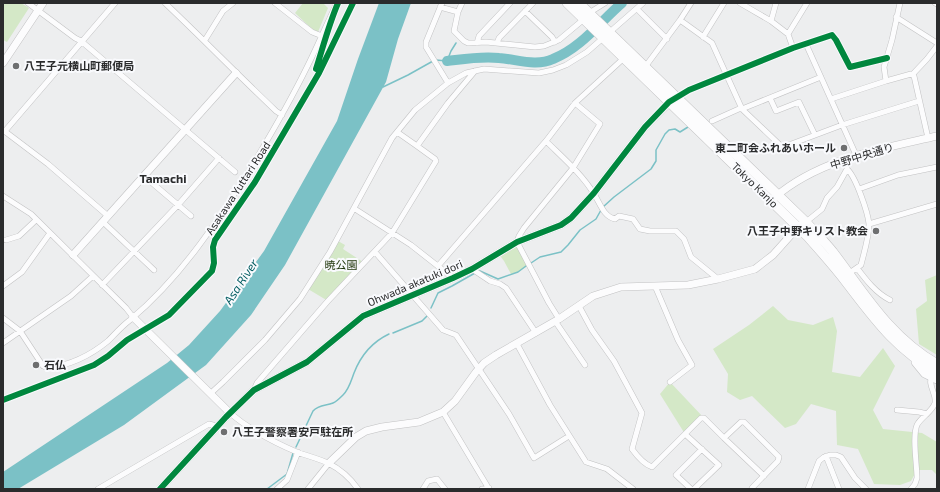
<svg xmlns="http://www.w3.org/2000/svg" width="940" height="492" font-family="'Exo 2','Noto Sans JP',sans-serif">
	<rect width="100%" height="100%" fill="#edeeef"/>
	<path fill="#d4e8c7" d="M3 3H21L29 8 7 42 3 40Z
		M303 3H323L328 8 318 32 312 29 295 13Z
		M338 241 345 245 343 249 363 262 328 301 308 289Z
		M517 242 529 265 518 272 511 274 504 261 498 253Z
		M937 275V355L919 344 916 309 927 301 925 280Z
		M773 306 788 320 813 325 833 317 837 331 832 372 860 377 883 348 895 366 873 410 883 429 922 433 937 442V475L932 470H917L911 481 900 485 874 484 858 449 837 445 836 411 811 404 796 424 785 428 752 396 740 400 727 392 728 374 713 349 749 325Z
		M670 382 704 418 685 434 660 394Z"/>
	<path fill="#7bc1c6" d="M379 3H411L398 39 386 82 285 265 251 315 206 365 124 425 18 489H3V472L167 363 189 345 220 311 264 251 337 121 358 59Z"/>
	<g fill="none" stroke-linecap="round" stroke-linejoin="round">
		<path stroke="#7bc1c6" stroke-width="1.5" d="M436 60 447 61 451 51 456 43
			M383 87 408 75 433 61
			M603 207 614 197 651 169 656 161V150L665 134 669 130 675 129 680 132 688 127
			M531 263 540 257 561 252 568 245 580 230 596 219 601 210
			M478 271H480L498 279 518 272 526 266
			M431 308 438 293 452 286 475 273
			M393 333 422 321 427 316
			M296 447 313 411C319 404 326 406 333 403 336 402 340 398 343 395 349 389 351 381 354 373 361 355 372 342 389 334
			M267 489 287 474 293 453"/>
		<path stroke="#7bc1c6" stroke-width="10" d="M447 61C464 59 481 56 499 58 516 59 536 67 553 59 581 48 600 22 622 3"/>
		<g stroke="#c2c2c3" stroke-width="6">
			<path id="street" d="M28 3 75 38 81 41 235 172
				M165 3C203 39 239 76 276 111L282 115
				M275 3 312 32 322 36
				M442 3 426 42V47L448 83
				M462 3 458 12 454 31 464 41 468 43 486 42 535 47 544 46 559 40 584 19
				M740 3 771 21 788 34 793 48
				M935 3 937 4
				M440 7 458 12
				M637 9 667 39
				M525 11 552 37 555 42
				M589 13 605 3
				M896 17 937 43
				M680 20 712 43 742 109 781 146H786L842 125 919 101
				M771 21 776 3
				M788 34 807 3
				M703 37 724 3
				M205 40 223 11 233 3
				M477 43 479 36 510 3
				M497 43 499 38 533 3
				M806 44 856 155
				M645 67 680 20 691 3
				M912 75 927 59 937 46
				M886 81 884 67 892 40 900 3
				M676 97 689 90 793 48 832 35 836 40 850 67 887 58
				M770 98 776 111 799 102 815 135
				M831 99 886 81 911 74 914 76 928 138
				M742 109 821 77
				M712 121 741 108
				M3 130 48 164 108 216
				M5 131 115 3
				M397 132 417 146
				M546 141C562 157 582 174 594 194 600 203 603 216 615 219L619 216 633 219 640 229 650 231H676L684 239 691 257 718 279
				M845 159 847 166V169C856 177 868 213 869 224 869 238 864 252 861 265L848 274
				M144 176 191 216
				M859 189 898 175 937 167
				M3 196 31 214 126 308 133 317
				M355 209 411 245 453 278
				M103 222 154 270
				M806 222 822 209 827 198 837 187 847 169
				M869 224 937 204
				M6 240 19 236 36 220
				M375 252 443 330 456 335 509 414 534 458 569 436
				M438 266 546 141 575 103 624 58
				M857 268C866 280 876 293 890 300
				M472 269 490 281 500 284 506 288 536 333
				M102 285 178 205 219 158
				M3 286 22 272 50 233
				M655 286 678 340 692 365 670 382
				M579 306 592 330 614 361 642 413 632 449C637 456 644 464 652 467L701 418H704L724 438
				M3 318 20 331 43 366 48 368C71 365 91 355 108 341 115 334 122 326 130 320 178 280 214 227 247 174 269 138 290 102 309 63 319 43 327 23 337 3
				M559 319 549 303 517 242 519 236 524 228 573 168 600 124 575 103
				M555 321 585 365
				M3 343 71 296 93 276
				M517 344 550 405 586 462 607 469 633 489
				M254 390 257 383 327 302 392 233 436 161 435 159 417 146 448 103 475 71
				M211 393 223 382 265 340 300 299 330 252 392 138 415 110 448 83 466 73 484 69 539 73 553 70 566 65 587 52 643 3
				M897 410 919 412 927 414
				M443 412 489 489
				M230 413C250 430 275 443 299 453 309 456 319 459 328 463 340 469 351 479 358 489
				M685 434 719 465 694 489
				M826 456 839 489
				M752 488 778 461 779 457 744 422H741L724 438 764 476
				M98 489 209 424 213 425 216 427
				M277 489 287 480 298 452
				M308 489 329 463
				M423 489 428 481 437 479 445 489
				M482 489 489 488
				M691 489 676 475 702 449
				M808 489 819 461 824 457 830 455H836L841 457 855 478 866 489
				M911 489 915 484 917 478C917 465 912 436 917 425 921 417 932 412 935 403 937 394 927 385 932 376"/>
		</g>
		<g stroke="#c2c2c3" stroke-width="8">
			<path id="secondary" d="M3 63 43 3
				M774 198C819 159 881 149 937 136
				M73 255 236 73
				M133 317 230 413
				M329 463 356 437 366 431 382 427 419 422 443 412 455 401 476 372 484 363 496 355 559 319 593 296 621 287 688 285 718 279 755 269 773 255 798 227 802 224
				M160 489 226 417 254 390 307 362 363 316 453 278 472 269 517 242 561 225 571 218 594 193 645 127 672 100"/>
		</g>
		<g stroke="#c2c2c3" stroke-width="10">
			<path id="highway" d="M567 3 808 237C821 252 834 266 846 282 873 317 896 350 937 372
				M579 3 806 222C815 232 824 241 833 252 865 294 889 336 937 364
				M916 362 925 373 937 379"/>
		</g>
		<use href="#street" stroke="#fcfcfd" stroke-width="5"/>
		<use href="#secondary" stroke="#fcfcfd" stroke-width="7"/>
		<use href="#highway" stroke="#fcfcfd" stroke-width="9"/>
		<g stroke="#f9fafd" stroke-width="8">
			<path id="cycleway" d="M316 69C323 47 329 24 338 3
				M3 400 94 365 108 356 127 340 169 315 212 271 214 263 213 247 215 240 255 182 319 73 353 3
				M160 489 226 417 254 390 307 362 363 316 453 278 472 269 517 242 561 225 571 218 594 193 645 127 669 102 689 90 793 48 832 35 836 40 850 67 887 58"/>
		</g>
		<use href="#cycleway" stroke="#00873e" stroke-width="6"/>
	</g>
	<g fill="#6e6f70" stroke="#f9fafd" stroke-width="1.5">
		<circle cx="16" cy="66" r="4"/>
		<circle cx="844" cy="148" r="4"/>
		<circle cx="876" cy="231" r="4"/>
		<circle cx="36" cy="365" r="4"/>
		<circle cx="224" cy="432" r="4"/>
	</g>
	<g text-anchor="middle" stroke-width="4" stroke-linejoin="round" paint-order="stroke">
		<g font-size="11" font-weight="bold" fill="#2a2b2c" stroke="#f9fafd" text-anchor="start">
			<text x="24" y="70">八王子元横山町郵便局</text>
			<text x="836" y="152" text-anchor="end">東二町会ふれあいホール</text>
			<text x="868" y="235" text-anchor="end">八王子中野キリスト教会</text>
			<text x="44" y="369">石仏</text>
			<text x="232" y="436">八王子警察署安戸駐在所</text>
		</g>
		<g font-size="11" fill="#2a2b2c" stroke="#f9fafd">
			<text transform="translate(862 156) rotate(-17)" y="4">中野中央通り</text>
			<text transform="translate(755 185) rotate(44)" y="4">Tokyo Kanjo</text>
			<text transform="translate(238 188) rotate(-57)" y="4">Asakawa Yuttari Road</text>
			<text transform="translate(415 283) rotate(-23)" y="4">Ohwada akatuki dori</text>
		</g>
		<g font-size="11" fill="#20360a" stroke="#f9fafd">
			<text x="341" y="269">暁公園</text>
		</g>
		<g font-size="12" font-weight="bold" fill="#2a2b2c" stroke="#f9fafd">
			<text x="163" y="183">Tamachi</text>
		</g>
		<g font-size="12" font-style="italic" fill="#005c60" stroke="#f9fafd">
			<text transform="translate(241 282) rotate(-57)" y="4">Asa River</text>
		</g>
	</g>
	<rect width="940" height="492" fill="none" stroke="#2a2b2c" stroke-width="8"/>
</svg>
